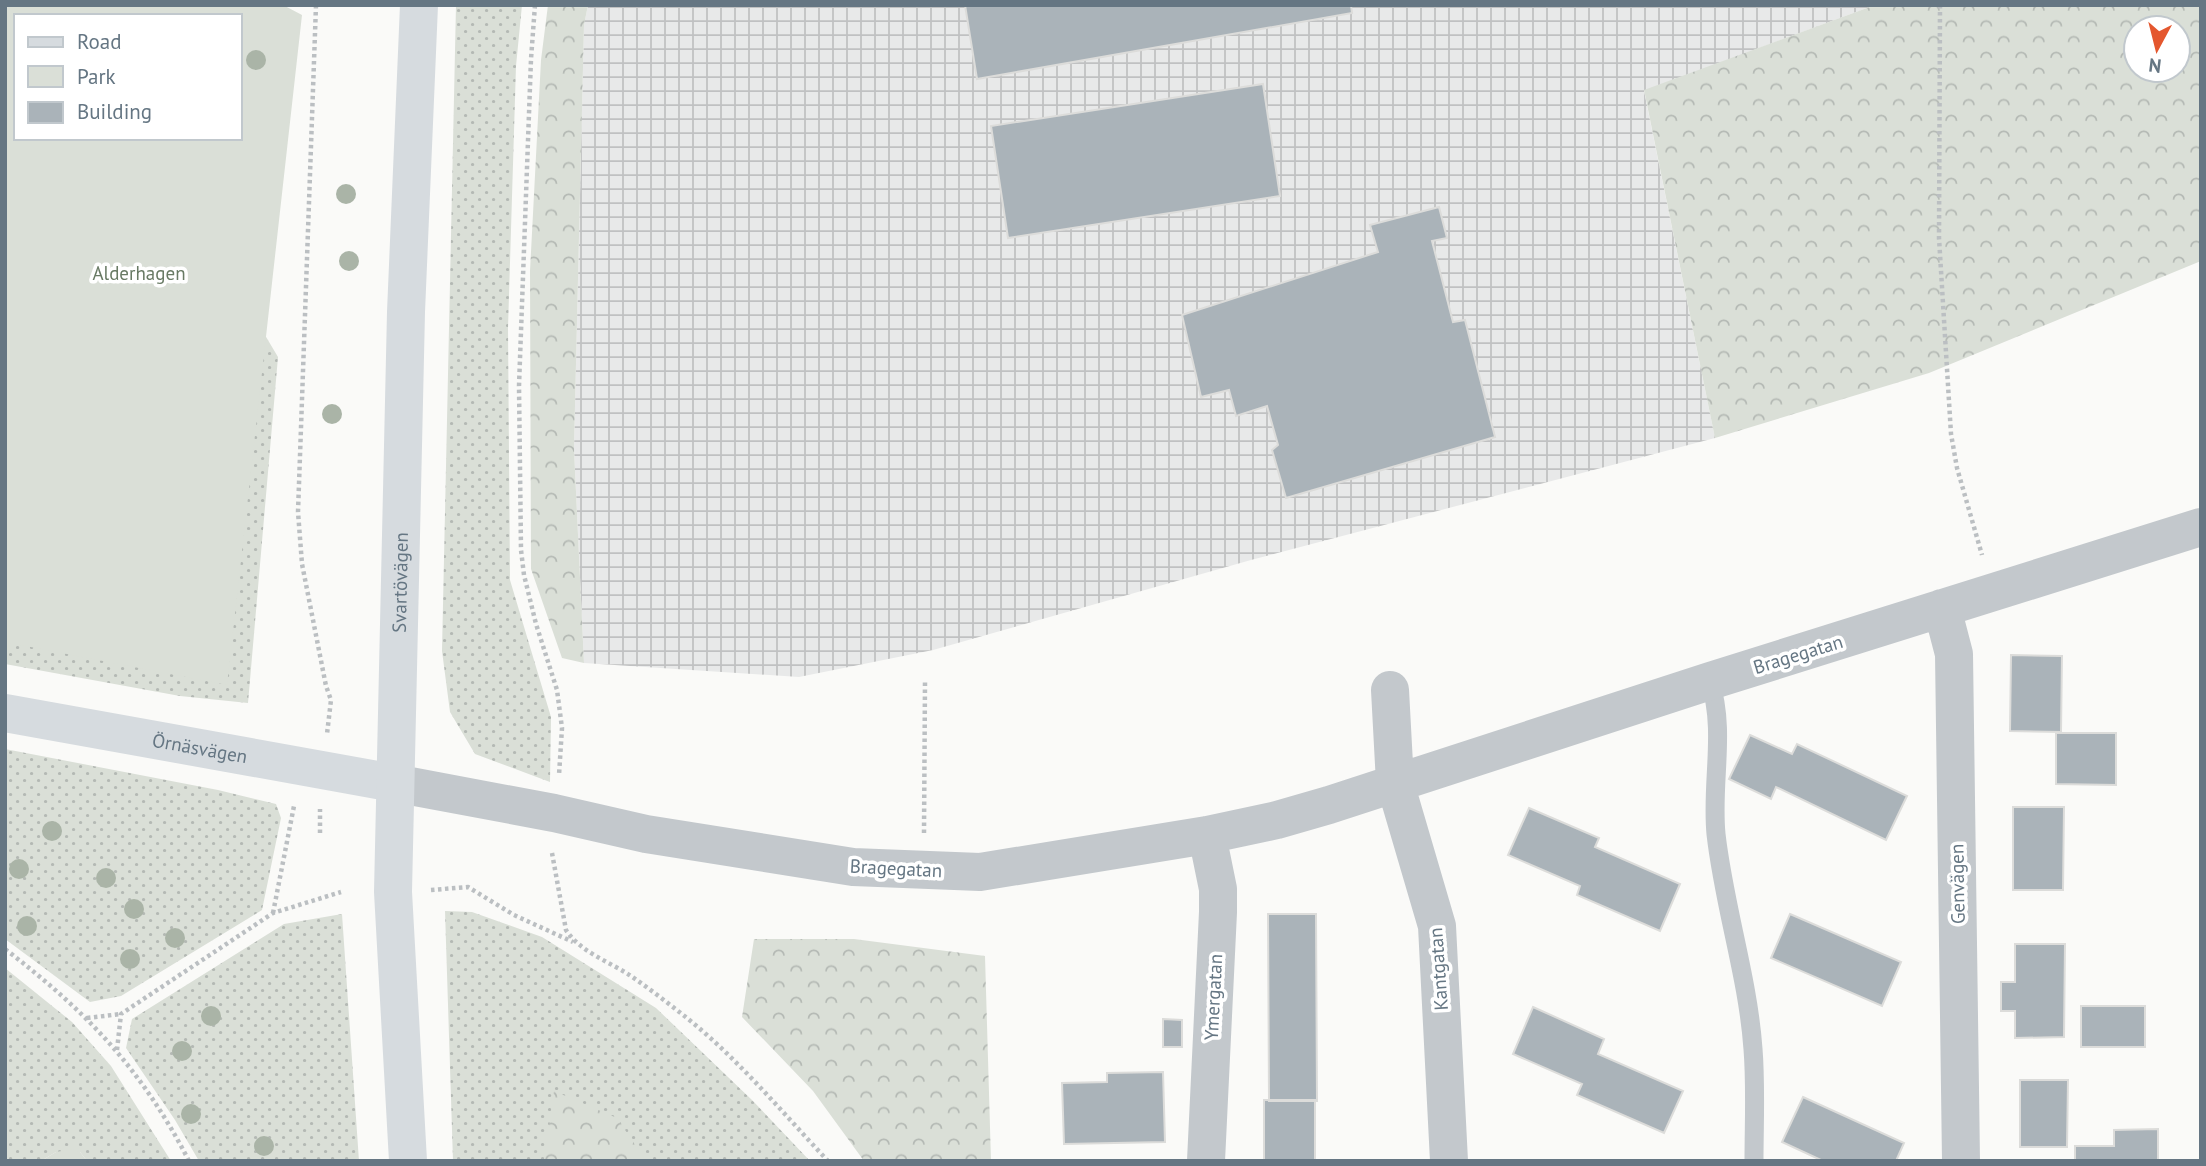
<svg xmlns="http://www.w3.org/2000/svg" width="2206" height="1166" font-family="'PT Sans',sans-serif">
	<defs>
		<pattern id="industrial-grid" width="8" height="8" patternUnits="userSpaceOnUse" patternTransform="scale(1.75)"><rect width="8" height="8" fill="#e8e9e9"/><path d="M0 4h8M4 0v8" fill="none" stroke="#c0c1c2"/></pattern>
		<pattern id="grass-dots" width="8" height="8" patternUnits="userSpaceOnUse" patternTransform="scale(1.75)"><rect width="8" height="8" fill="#dadfd7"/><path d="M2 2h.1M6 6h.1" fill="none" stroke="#b4b9b4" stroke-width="1.8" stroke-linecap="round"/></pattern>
		<pattern id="forest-crowns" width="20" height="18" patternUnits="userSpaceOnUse" patternTransform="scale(1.75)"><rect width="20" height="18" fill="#dadfd7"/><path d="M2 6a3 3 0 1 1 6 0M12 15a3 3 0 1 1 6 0" fill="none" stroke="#b4b9b4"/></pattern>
	</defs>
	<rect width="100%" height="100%" fill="#fafaf8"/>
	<path fill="url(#industrial-grid)" d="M588 5H1875L1644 91 1715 438 1251 560 933 650 799 677 584 663 574 449 584 25Z"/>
	<path fill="url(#grass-dots)" d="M456 5H522L516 66 508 328 510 580 551 717 550 782 475 754 450 712 442 651Z
		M256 320 278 357 248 703 180 696 5 664V378Z
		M5 749 218 790 276 804 281 818 262 910 121 996 90 1002 5 939Z
		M445 911 472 912 542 937 656 1008 752 1100 810 1161H453Z
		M342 914 359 1161H199L175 1120 126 1048 132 1019 284 924Z
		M5 968 72 1022 111 1066 171 1161H87L80 1152H56L41 1161H5Z"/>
	<path fill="url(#forest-crowns)" fill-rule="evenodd" d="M548 5H588L584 25 574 449 584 663 562 658 531 569 530 271 541 60Z
		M1875 5H2201V261L1929 373 1715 438 1644 90ZM2136 28H2178V70H2136Z
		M754 939H854L985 956 991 1161H864L813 1091 742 1017Z
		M554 1091 617 1118 646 1161H544Z"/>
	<path fill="#dadfd7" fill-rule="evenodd" d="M5 5H283L302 15 227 685 5 642ZM16 16H240V138H16Z
		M73 1149 80 1152 87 1161H41L56 1152Z"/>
	<path fill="#aab3b9" stroke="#dcdcda" stroke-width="2" d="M965 5H1351L1352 13 977 79Z
		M1263 84 1280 196 1008 238 991 126Z
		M1439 207 1447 238 1432 241 1453 322 1465 320 1495 437 1286 498 1272 450 1278 445 1267 406 1236 416 1229 390 1201 397 1182 315 1378 252 1370 225Z
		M2011 655 2062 656 2061 732 2010 731Z
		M2056 733H2116V785L2056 784Z
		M1750 735 1792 754 1797 744 1907 796 1886 840 1776 787 1771 799 1729 779Z
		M2013 807H2064L2063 890H2013Z
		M1529 808 1599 838 1595 847 1680 884 1660 931 1577 895 1580 886 1508 855Z
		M1268 914H1316L1317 1101H1269Z
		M1790 914 1901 962 1882 1006 1771 958Z
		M2015 944H2065L2064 1037 2015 1038V1011H2001V982H2015Z
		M2081 1006H2145V1047H2081Z
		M1533 1007 1604 1039 1598 1054 1683 1091 1664 1133 1577 1095 1582 1084 1513 1054Z
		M1163 1019 1182 1020V1047H1163Z
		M1163 1072 1165 1142 1064 1144 1062 1083 1107 1082V1073Z
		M2020 1080H2068L2067 1147H2020Z
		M1803 1097 1904 1143 1896 1161H1823L1782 1142Z
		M1264 1100H1315V1161H1264Z
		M2158 1129V1161H2075V1146H2114V1130Z"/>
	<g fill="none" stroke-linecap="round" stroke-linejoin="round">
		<path stroke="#bbbfc2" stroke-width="4.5" stroke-dasharray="3.5 3.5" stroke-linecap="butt" d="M316 5 298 512 302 564 326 686 331 700 327 734
			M535 5 531 59 519 386 521 550 524 575 536 624 557 690 562 728 559 775
			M1940 5 1939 238 1951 434 1957 468 1982 555
			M320 833V809
			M924 833 925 682
			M552 853 566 930C580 952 610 962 631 976 650 989 669 1004 687 1018 739 1060 782 1112 828 1161
			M431 890 468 887 514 915 573 942
			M273 913 294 806
			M5 949C87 1012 141 1068 189 1161
			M87 1018 121 1014
			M117 1050 121 1014 273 913 341 892"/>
		<path stroke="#c3c8cc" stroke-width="19" d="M1710 681C1726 732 1711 782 1716 834 1724 906 1748 977 1753 1049 1756 1086 1754 1124 1754 1161"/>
		<path stroke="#c3c8cc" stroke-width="38" d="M1942 608 1954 654 1961 1161
			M1390 690 1395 783 1437 926 1449 1161
			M394 783 554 813 646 834 853 867 980 872 1207 835 1277 820 1329 805 1710 681 2201 527
			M1206 1161 1218 912V889L1207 835"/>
		<g stroke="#d6dbdf" stroke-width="38">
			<path id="s1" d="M5 713 394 783"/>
			<path id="s2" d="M408 1161 393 892 406 312 419 5"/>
		</g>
	</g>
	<g fill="#aab4a7">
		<circle cx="256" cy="60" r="10"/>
		<circle cx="346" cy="194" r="10"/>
		<circle cx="349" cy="261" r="10"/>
		<circle cx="332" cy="414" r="10"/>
		<circle cx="52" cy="831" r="10"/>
		<circle cx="19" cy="869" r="10"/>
		<circle cx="106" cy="878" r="10"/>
		<circle cx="134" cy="909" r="10"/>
		<circle cx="27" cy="926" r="10"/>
		<circle cx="175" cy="938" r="10"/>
		<circle cx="130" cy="959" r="10"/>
		<circle cx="211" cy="1016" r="10"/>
		<circle cx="182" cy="1051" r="10"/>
		<circle cx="191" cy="1114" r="10"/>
		<circle cx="264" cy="1146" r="10"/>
	</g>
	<g text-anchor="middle" stroke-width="7" stroke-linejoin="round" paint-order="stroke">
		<g font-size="19" fill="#687a64" stroke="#fff">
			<text x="139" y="280">Alderhagen</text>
		</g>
		<g font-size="19" fill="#657683" stroke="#fff">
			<text dy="7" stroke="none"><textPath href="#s2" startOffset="579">Svartövägen</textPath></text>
			<text transform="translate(1798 654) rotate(-17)" y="7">Bragegatan</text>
			<text dy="7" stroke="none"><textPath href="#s1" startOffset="198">Örnäsvägen</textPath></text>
			<text transform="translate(896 868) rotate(3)" y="7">Bragegatan</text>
			<text transform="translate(1957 884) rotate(-91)" y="7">Genvägen</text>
			<text transform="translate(1438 969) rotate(-94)" y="7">Kantgatan</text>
			<text transform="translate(1213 997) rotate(-87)" y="7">Ymergatan</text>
		</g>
	</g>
	<rect width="2206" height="1166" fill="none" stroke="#657683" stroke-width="14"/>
	<rect x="14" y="14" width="228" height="126" fill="#ffffff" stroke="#c1c8cd" stroke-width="2"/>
	<rect x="28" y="37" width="35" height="10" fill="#d6dbdf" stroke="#c1c8cd" stroke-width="2"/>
	<text x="77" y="49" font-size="21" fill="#657683">Road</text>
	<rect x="28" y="66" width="35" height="21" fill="#dadfd7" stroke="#c1c8cd" stroke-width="2"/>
	<text x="77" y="84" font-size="21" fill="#657683">Park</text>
	<rect x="28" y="102" width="35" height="21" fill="#aab3b9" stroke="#c1c8cd" stroke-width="2"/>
	<text x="77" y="119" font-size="21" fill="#657683">Building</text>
	<g transform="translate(2157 49) rotate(187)"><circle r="33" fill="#ffffff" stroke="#c1c8cd" stroke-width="2"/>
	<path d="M0-5L12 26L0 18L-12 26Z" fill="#e4572e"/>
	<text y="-10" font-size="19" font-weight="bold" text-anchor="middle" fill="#657683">N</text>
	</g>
</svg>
